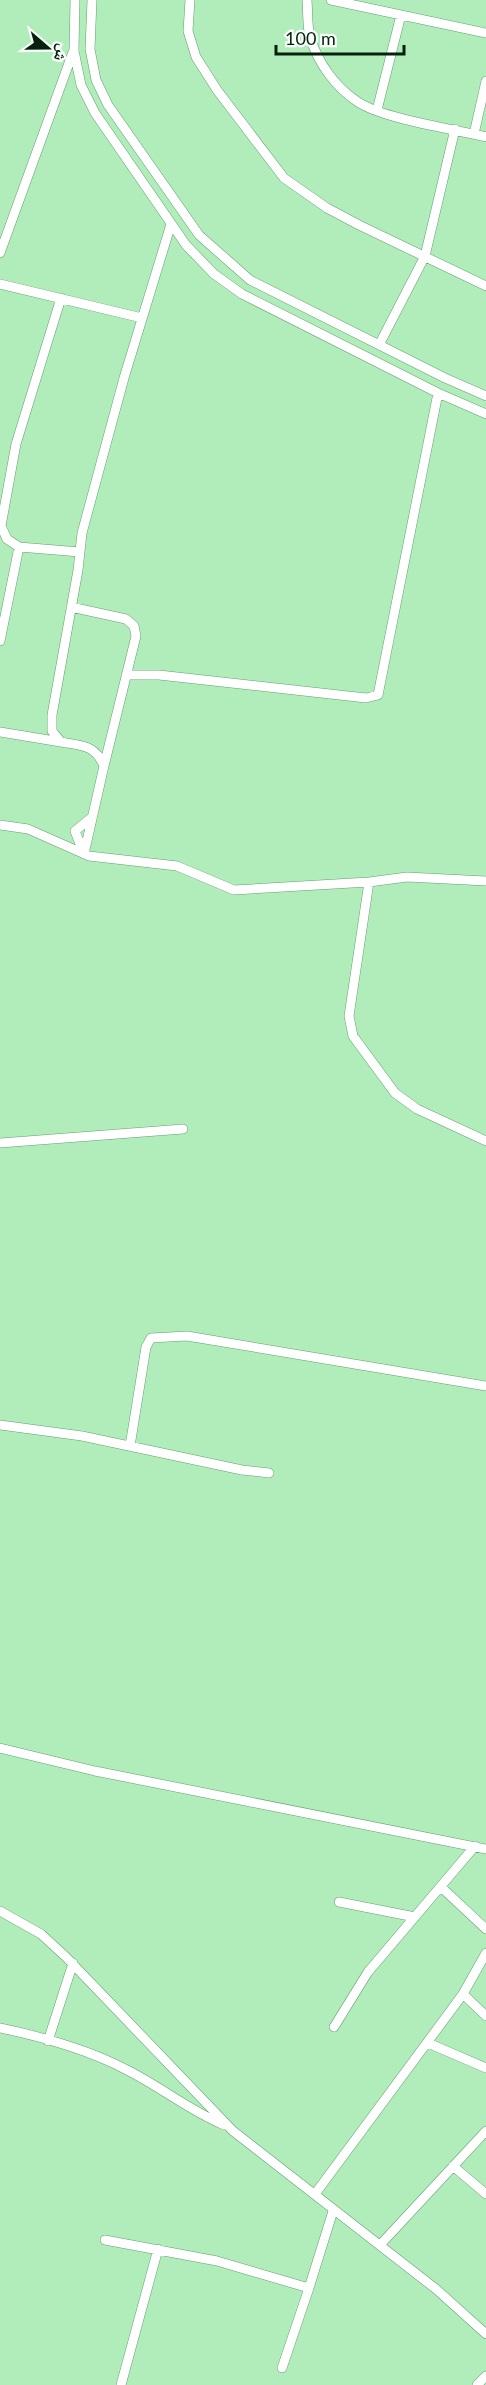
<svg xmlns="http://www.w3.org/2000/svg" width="486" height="2385" font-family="Lato,'Noto Naskh Arabic',sans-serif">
	<rect width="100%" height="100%" fill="#b0edbb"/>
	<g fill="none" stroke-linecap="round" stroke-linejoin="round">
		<g stroke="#659f70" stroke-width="10">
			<path id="street" d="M75 0 74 51 81 85 95 113 186 245 214 274 242 294 438 393 486 414
				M92 0 90 49 96 80 108 105 199 235 250 280 445 378 486 396
				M190 0 188 31 196 57 217 90 284 178 327 208 359 225 486 286
				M307 0C308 12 307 25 310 37 318 63 335 87 358 102 384 119 453 129 486 137
				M331 0 486 33
				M377 110 401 15
				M474 134 486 81
				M0 253 73 52
				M0 284 142 318
				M61 298 16 444 1 526 7 539 19 547 80 552
				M379 345 425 256 455 129
				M71 607 126 619 134 626 136 636 104 766
				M0 641 19 547
				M126 675H159L366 698 378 695 438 393
				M0 732 61 742
				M0 825 28 829 89 856 177 866 234 890 369 882 407 877 486 881
				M84 854 104 766C95 744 81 746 61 742L52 731V715L78 570 82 533 124 378 171 224
				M84 854 75 831 92 817
				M369 882 349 1016 353 1036 395 1093 417 1109 486 1141
				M0 1143 183 1129
				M0 1425 82 1436 242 1470 269 1473
				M130 1446 146 1347 151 1338 187 1336 486 1386
				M0 1748 95 1771 486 1849
				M441 1887 486 1929
				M339 1902 415 1917
				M0 1911 41 1934 66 1957 233 2131 436 2289 486 2334
				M486 1953 463 1994 486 2016
				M334 2027 368 1972 475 1846
				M0 2028C43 2037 89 2050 127 2070 161 2087 190 2111 224 2125
				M48 2041 73 1963
				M428 2043 486 2068
				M453 2166 486 2194
				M315 2194 463 1994
				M105 2240 217 2261 309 2288 333 2211
				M380 2245 486 2131
				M282 2368 309 2288
				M121 2385 158 2249
				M477 2385 486 2376"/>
		</g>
		<use href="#street" stroke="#fff" stroke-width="9"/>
	</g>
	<g transform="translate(48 48) rotate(110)" stroke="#f8fef9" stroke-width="4.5" paint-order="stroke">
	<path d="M0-4.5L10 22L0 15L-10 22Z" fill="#08200e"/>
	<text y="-9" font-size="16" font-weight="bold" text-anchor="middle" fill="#08200e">ش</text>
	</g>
	<path d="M276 45v9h128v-9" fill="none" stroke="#08200e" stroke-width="3"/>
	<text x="285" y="45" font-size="18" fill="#08200e" stroke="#f8fef9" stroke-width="4.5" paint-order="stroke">100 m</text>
</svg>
